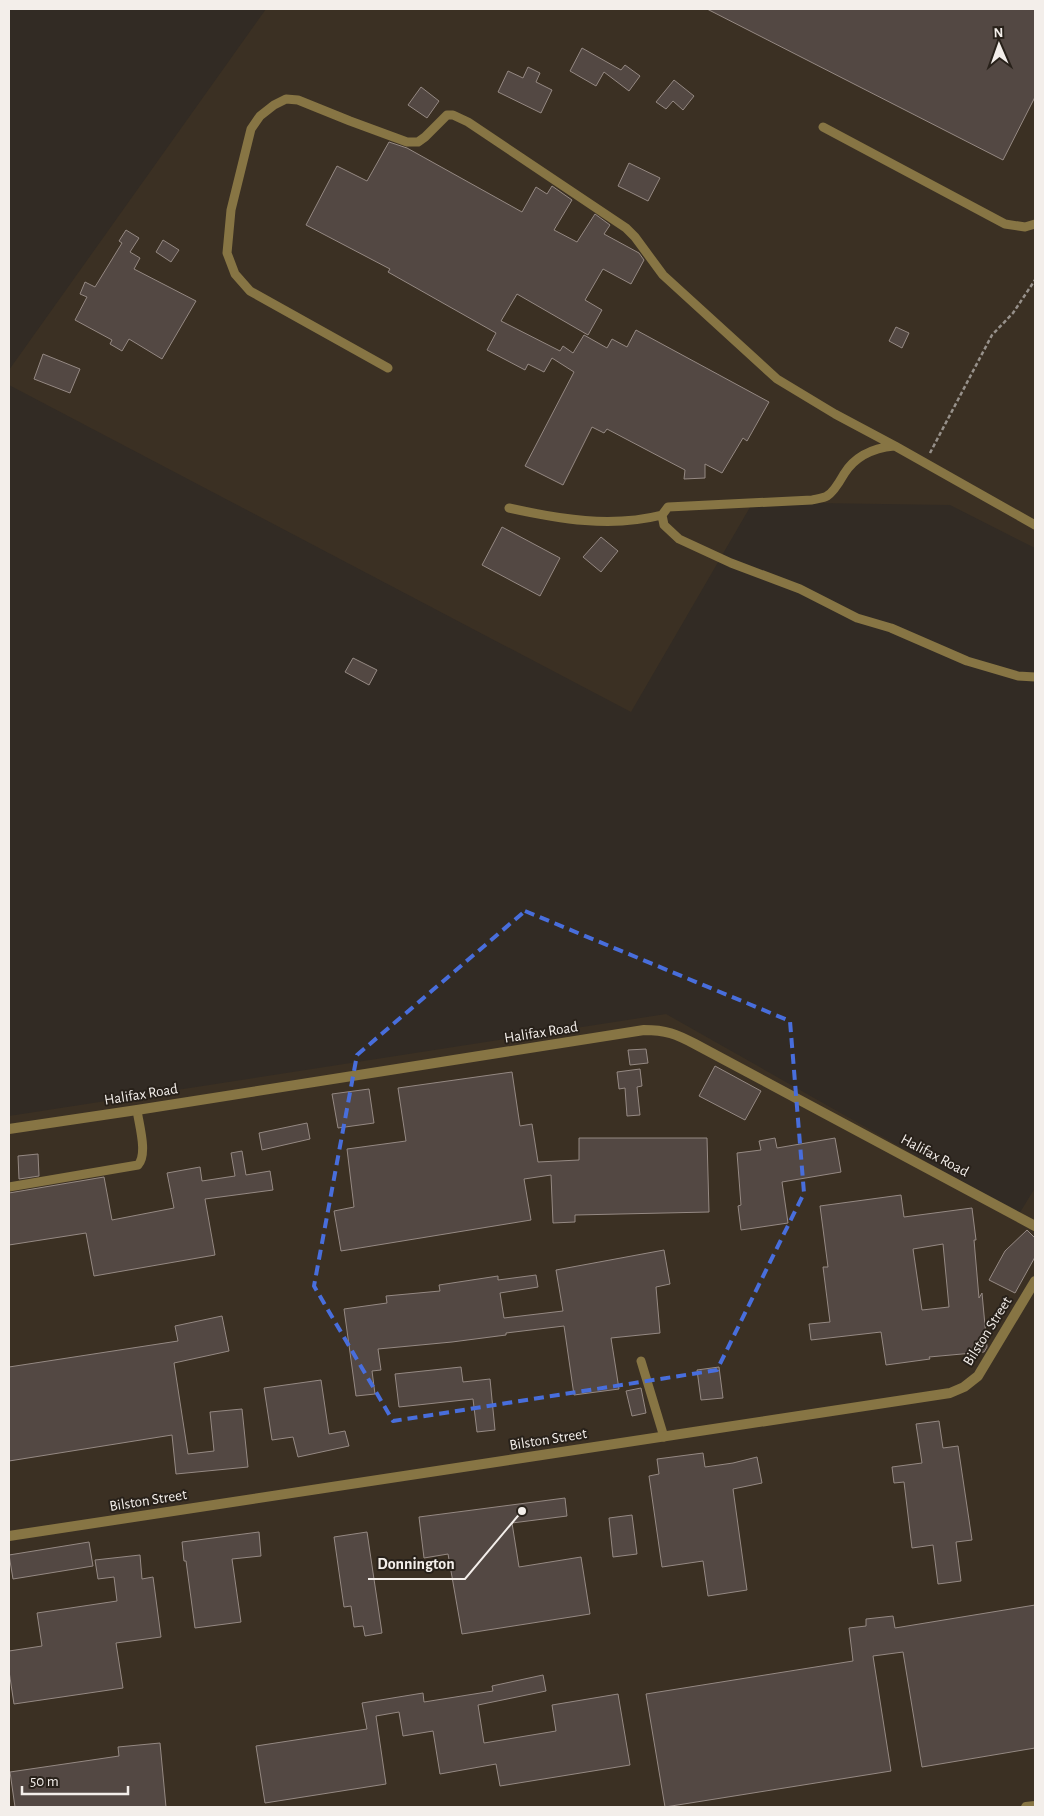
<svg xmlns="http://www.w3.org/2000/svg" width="1044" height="1816" font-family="'Alegreya Sans',sans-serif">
	<rect width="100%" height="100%" fill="#322b24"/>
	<path fill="#3b3023" d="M266 9H1035V548L950 505 753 502 631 712 9 385V370Z
		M666 1014 1019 1214 1035 1188V1807H9V1116Z"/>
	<path fill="#534843" stroke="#958983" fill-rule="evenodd" d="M707 9H1035V97L1003 160Z
		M582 48 621 70 625 65 640 76 629 91 604 72 596 86 570 71Z
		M528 67 540 73 536 82 552 90 541 113 498 92 508 71 523 78Z
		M674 80 694 96 683 110 673 101 666 109 656 102Z
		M421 87 439 101 427 118 408 105Z
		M389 142 407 148 522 212 536 187 547 194 552 186 572 200 554 230 577 242 595 214 610 225 604 234 639 253 644 260 631 284 603 269 585 300 602 310 588 335 517 294 501 321 560 351 563 346 573 353 584 335 607 348 612 339 627 347 636 330 769 402 747 441 743 438 722 473 705 464V478L684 479 685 470 607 429 604 433 592 427 563 485 525 466 574 372 552 358 544 372 528 364 525 370 487 350 496 333 388 272 390 269 306 225 337 166 367 181Z
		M629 163 660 178 648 201 618 186Z
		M126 230 139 238 130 252 140 258 134 269 196 301 162 359 129 339 122 351 110 344 112 340 75 320 87 297 80 294 85 282 95 287 122 243 119 241Z
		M163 240 179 250 171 262 156 252Z
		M896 327 909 333 902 348 889 341Z
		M43 354 80 369 70 393 34 379Z
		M502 527 560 558 540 596 482 565Z
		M601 537 618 551 601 572 583 557Z
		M353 658 377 670 369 685 345 672Z
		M646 1049 648 1063 630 1065 628 1050Z
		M715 1066 761 1091 745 1120 699 1096Z
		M640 1069 642 1086 637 1087 640 1115 627 1116 625 1088 619 1089 617 1072Z
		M512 1072 520 1126 532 1124 538 1162 579 1160V1138H707L709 1212 575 1215V1222L553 1223 551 1175 524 1179 531 1220 341 1251 334 1211 354 1207 347 1149 406 1141 398 1088Z
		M369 1089 374 1123 338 1128 332 1094Z
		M307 1123 310 1139 262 1150 259 1133Z
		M775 1138 777 1148 835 1138 841 1172 782 1182 788 1223 741 1230 738 1206 741 1205 737 1153 761 1150 759 1141Z
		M242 1151 246 1175 270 1171 273 1190 205 1199 215 1255 94 1276 86 1233 9 1245V1193L104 1177 112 1220 174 1208 167 1173 200 1167 202 1181 235 1176 231 1153Z
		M38 1154 39 1176 19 1179 18 1156Z
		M901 1195 904 1217 972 1208 976 1240H974L979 1298 982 1293 987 1347 984 1352 929 1357 930 1359 886 1365 881 1332 811 1340 809 1324 830 1322 823 1267H828L820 1206ZM943 1244 949 1307 922 1310 913 1249Z
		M1027 1230 1035 1238V1257L1015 1293 989 1280 1005 1251Z
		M664 1250 670 1284 656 1287 660 1333 611 1338 619 1389 574 1395 564 1326 506 1333V1335L452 1342 378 1349 381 1370 372 1371 375 1394 356 1396 344 1309 387 1303 386 1296 440 1291 439 1285 498 1276V1280L536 1275 538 1287 500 1293 504 1318 563 1311 556 1270Z
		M222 1316 229 1351 174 1363 188 1454 214 1451 210 1412 242 1409 248 1467 176 1474 172 1435 9 1461V1367L178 1341 175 1326Z
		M461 1367 463 1382 490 1379 495 1430 477 1432 473 1399 399 1407 395 1374Z
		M719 1367 723 1398 701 1400 697 1370Z
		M321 1380 329 1434 345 1431 349 1446 298 1457 293 1437 272 1440 264 1388Z
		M641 1388 646 1413 632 1416 626 1391Z
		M939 1421 943 1448 958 1446 972 1540 956 1542 961 1581 938 1584 933 1545 912 1548 904 1482 894 1483 892 1467 922 1463 916 1424Z
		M703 1453 705 1467 733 1463 757 1457 762 1483 733 1489 747 1590 708 1596 703 1561 662 1567 649 1476 659 1474 657 1459Z
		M565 1498 567 1516 512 1523 519 1567 581 1557 590 1614 462 1634 448 1554 424 1558 419 1517Z
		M632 1515 637 1554 613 1557 609 1518Z
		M259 1532 261 1556 232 1559 241 1622 195 1628 186 1561H184L182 1542Z
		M367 1532 382 1633 365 1636 363 1626 354 1627 351 1606 344 1607 334 1537Z
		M89 1542 93 1566 13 1579 9 1555Z
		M140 1555 142 1579 153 1577 161 1637 116 1643 123 1688 14 1704 9 1671V1651L42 1646 37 1613 117 1601 114 1577 98 1579 95 1560Z
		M1035 1605V1748L922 1767 903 1652 873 1656 891 1771 665 1807 646 1694 853 1661 849 1628 866 1626V1619L893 1616 895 1628Z
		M543 1675 546 1691 478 1705 484 1743 556 1731 552 1705 618 1694 630 1765 500 1786 496 1764 440 1774 433 1731 403 1736 399 1712 376 1716 386 1784 265 1803 256 1746 367 1729 362 1703 423 1693 424 1702 493 1691 492 1686Z
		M160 1743 166 1807H15L10 1772 119 1756 118 1747Z"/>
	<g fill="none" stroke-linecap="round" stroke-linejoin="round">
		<path stroke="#97918b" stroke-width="2.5" stroke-dasharray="4 2.5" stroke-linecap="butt" d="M930 453 992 335 1013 313 1035 280"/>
		<path stroke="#877544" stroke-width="9" d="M823 127 1005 224 1025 227 1035 224
			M388 368 250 291 235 274 227 253 231 210 251 129 260 116 274 105 286 99 298 100 350 121 407 142H418L425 137 447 115H453L468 122 626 228 635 237 663 275 777 379 835 414 895 446 1035 525
			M894 446C874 448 855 456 844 474 840 481 834 492 827 496 824 498 816 499 812 500L668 507 662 515 664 525 679 539 731 563 800 589 857 618 891 628 967 661 1018 676 1035 677
			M509 508C559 519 611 528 662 515
			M9 1187 138 1165C148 1154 139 1125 137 1110
			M641 1361 664 1437"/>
		<path stroke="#877544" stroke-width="10" d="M9 1129 137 1110 644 1030C666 1030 676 1034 695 1044L1035 1226
			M9 1536 950 1393 964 1387 978 1376 1035 1281
			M1026 1807 1035 1806"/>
	</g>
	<path fill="none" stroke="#486edc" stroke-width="4" stroke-dasharray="10 6" stroke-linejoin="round" d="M525 911 790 1021 804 1193 717 1370 393 1421 314 1286 357 1055Z"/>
	<g text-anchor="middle" stroke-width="4" stroke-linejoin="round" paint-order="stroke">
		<g font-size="15" fill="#f3eeea" stroke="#28211a">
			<text transform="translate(541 1032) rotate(-9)" y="5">Halifax Road</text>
			<text transform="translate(141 1094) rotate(-9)" y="5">Halifax Road</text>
			<text transform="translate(935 1155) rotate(28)" y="5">Halifax Road</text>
			<text transform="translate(987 1331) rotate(-58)" y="5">Bilston Street</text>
			<text transform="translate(548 1439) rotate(-9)" y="5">Bilston Street</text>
			<text transform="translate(148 1500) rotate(-9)" y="5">Bilston Street</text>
		</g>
	</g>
	<path fill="none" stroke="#f3eeea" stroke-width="2" d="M522 1511L465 1579H368"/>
	<circle fill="#f3eeea" stroke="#28211a" stroke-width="2" cx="522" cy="1511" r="5"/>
	<g font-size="16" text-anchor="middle" font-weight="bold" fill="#f3eeea" stroke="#28211a" stroke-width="4" stroke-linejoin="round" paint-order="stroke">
		<text x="416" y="1569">Donnington</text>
	</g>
	<rect width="1044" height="1816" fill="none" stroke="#f3eeea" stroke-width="20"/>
	<g transform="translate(999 45) rotate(358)" stroke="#28211a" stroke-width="4" paint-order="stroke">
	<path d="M0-4L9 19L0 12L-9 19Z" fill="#f3eeea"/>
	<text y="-8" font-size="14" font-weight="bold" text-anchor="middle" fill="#f3eeea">N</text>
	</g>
	<path d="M22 1786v8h106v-8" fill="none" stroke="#f3eeea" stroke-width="2.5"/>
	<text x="30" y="1786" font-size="15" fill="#f3eeea" stroke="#28211a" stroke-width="4" paint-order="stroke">50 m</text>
</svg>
